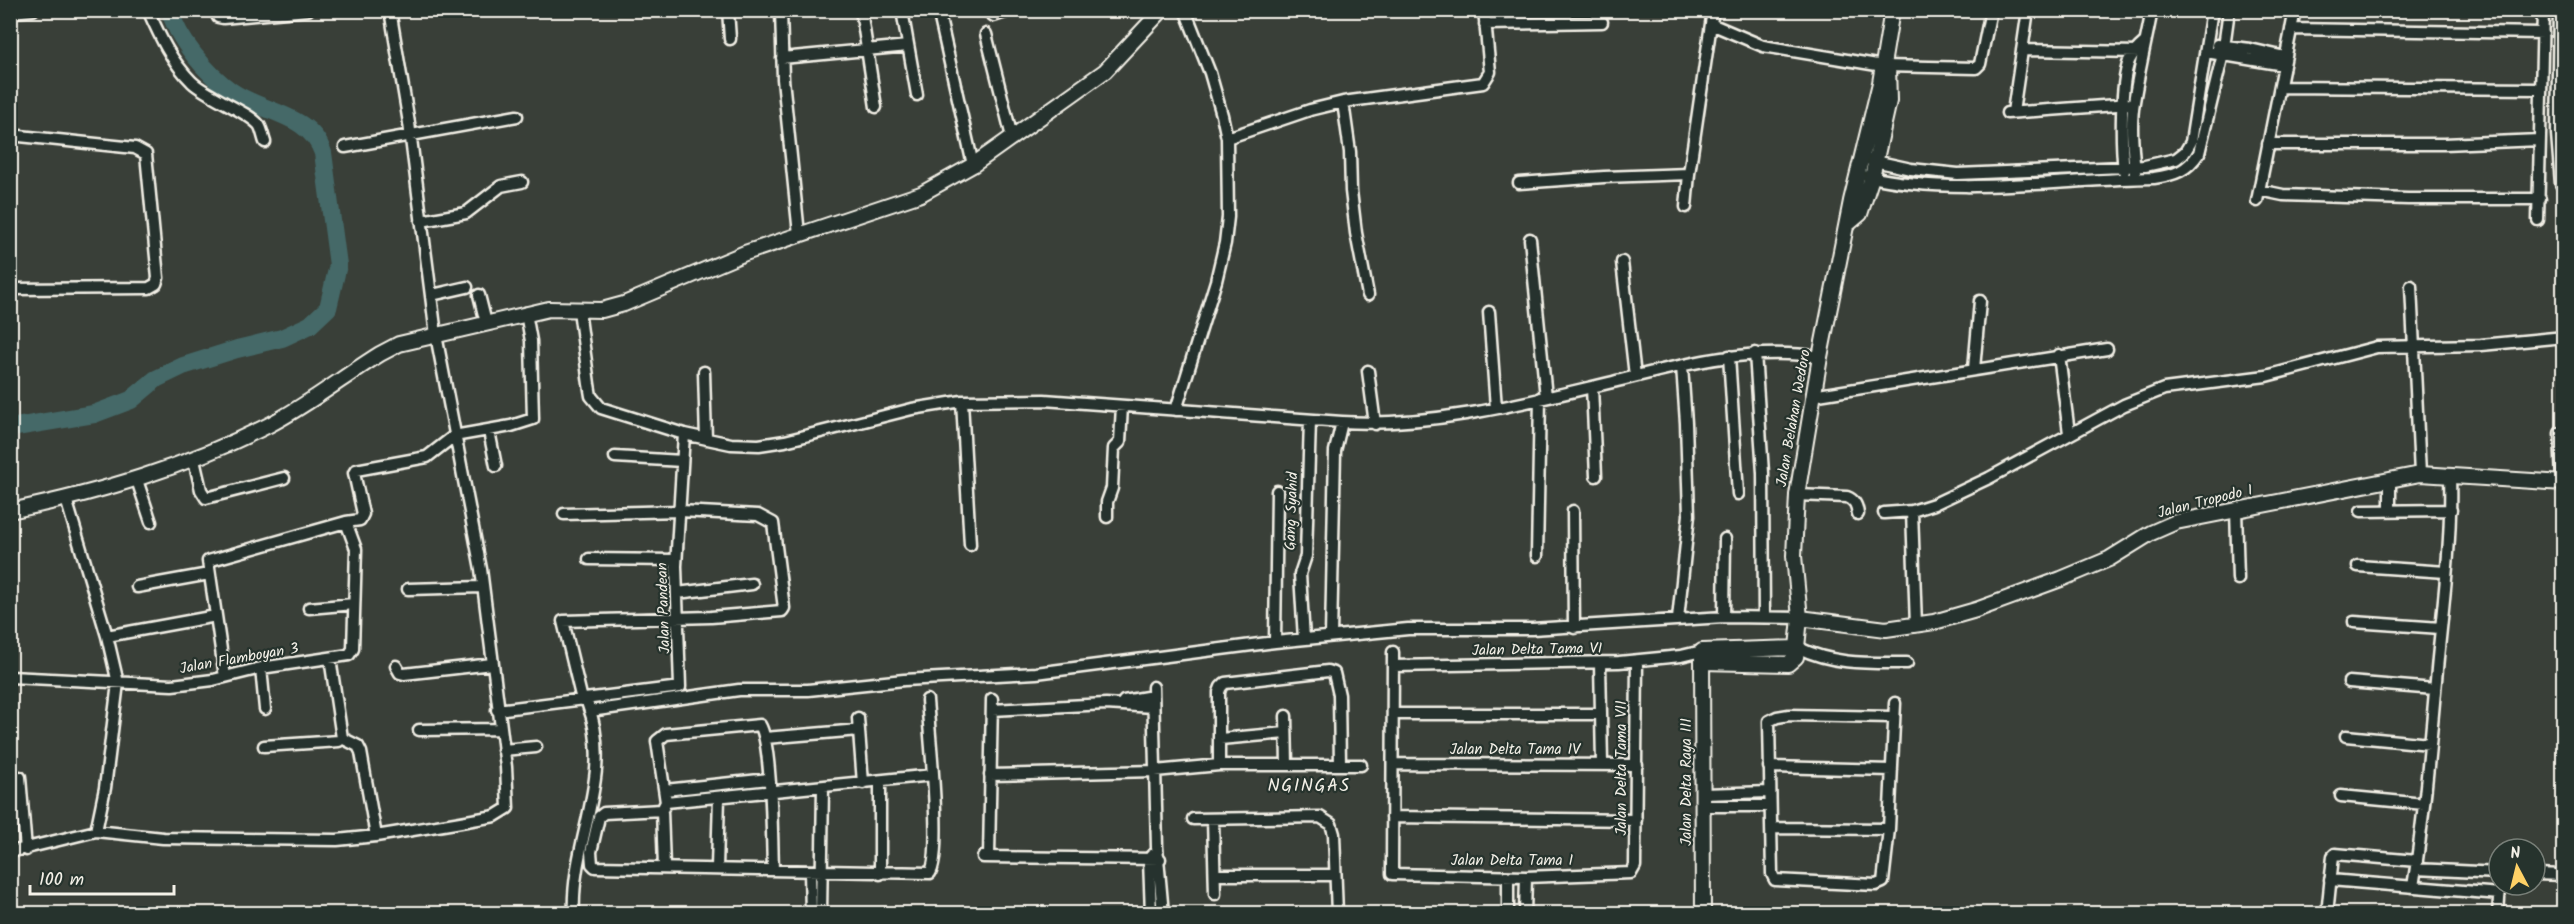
<svg xmlns="http://www.w3.org/2000/svg" width="2574" height="924" font-family="Kalam,sans-serif">
	<rect width="100%" height="100%" fill="#393f38"/>
	<filter id="ink" filterUnits="userSpaceOnUse"><feTurbulence type="fractalNoise" baseFrequency=".0167" numOctaves="2"/><feDisplacementMap in="SourceGraphic" scale="12" xChannelSelector="R" yChannelSelector="G"/><feConvolveMatrix kernelMatrix="1 2 1 2 8 2 1 2 1" color-interpolation-filters="sRGB"/></filter>
	<g filter="url(#ink)">
		<g fill="none" stroke-linecap="round" stroke-linejoin="round">
			<path stroke="#446968" stroke-width="18" d="M10 428 94 414 131 400 156 379 183 366 237 349 282 338 310 325 328 308 338 265 323 153C310 113 262 113 231 91 207 74 177 39 170 10"/>
			<g stroke="#f4f1e8" stroke-width="15">
				<path id="minor" d="M148 10C160 37 171 61 192 82 208 97 249 112 259 125 262 129 263 137 265 142
					M215 10 218 17 223 18 308 10
					M728 10 730 39
					M781 10 783 79 799 234
					M861 10 876 107
					M938 10 973 165
					M986 10 994 16 1012 10
					M2559 10 2557 134 2561 184 2564 189
					M10 12 33 10
					M903 16 917 95
					M1485 24 1602 22
					M1711 24 1763 46 1883 66 1976 68 1980 64 1991 10
					M2291 29 2543 33
					M986 34 1012 137
					M2217 45 2250 49 2285 57
					M2022 50 2139 52
					M2206 52 2284 65
					M782 58 908 46
					M2280 87 2540 89
					M1343 102 1350 152 1351 191 1356 233 1368 295
					M2013 112 2028 10
					M2007 113 2130 104
					M10 135 135 148 146 154 158 278 156 284 149 288 10 289
					M1227 138 1310 110 1343 102 1483 83 1490 72 1484 10
					M2268 144H2444L2540 140
					M345 147 517 116
					M1870 160 1911 169 1958 174 2145 166 2176 159 2185 152 2191 142 2212 10
					M2124 171C2121 144 2120 86 2129 61 2133 53 2138 48 2144 43
					M2135 173C2133 150 2130 125 2134 102 2139 71 2146 41 2152 10
					M1867 176C1954 197 2064 179 2154 178 2175 175 2187 171 2199 153L2223 54 2229 10
					M1519 183 1604 177 1689 174
					M2259 190 2283 195 2408 199H2540
					M2257 201 2295 10
					M1686 207 1689 174 1713 10
					M2538 220 2543 10
					M421 221 466 213 501 186 522 182
					M1530 239 1546 397
					M1622 262 1635 376
					M2411 286 2420 474
					M432 295 467 287
					M479 295 486 323
					M579 310 589 384 591 396 601 408 684 434 731 444 759 445 785 441 912 409 962 401 1044 400 1342 422C1434 427 1524 403 1613 382 1681 365 1749 346 1820 357
					M1489 312 1496 408
					M1755 353 1763 473 1764 617
					M2059 355 2069 433
					M1729 356 1738 494
					M1974 369 1980 301
					M1368 371 1375 424
					M704 372 706 439
					M1592 387 1596 476
					M1812 396 2107 349
					M962 401 970 545
					M1176 410 1216 281 1225 243 1228 217 1227 138 1222 115 1210 73 1185 10
					M489 431 496 466
					M2560 433 2562 483
					M615 457 682 461
					M194 460 201 490 206 498 284 478
					M2390 479V510
					M137 480 151 522
					M1797 495 1847 497C1855 500 1857 506 1858 514
					M66 499 107 636 118 683 105 788 96 831
					M2236 509 2238 579
					M1573 511 1574 628
					M1912 511 1916 626
					M2361 511 2451 510
					M1884 513 1912 511 1934 504 1989 478 2124 405 2164 389 2266 376 2377 347 2481 345 2564 337
					M564 514 680 511 758 515 773 523 784 608 782 611 711 617 563 621 582 700
					M1107 517V502L1112 488 1114 448 1120 442 1122 406
					M1537 556 1540 398
					M589 559 676 560
					M2358 566 2446 572
					M137 587 209 574
					M408 589 483 587
					M677 593 752 584
					M309 608 354 604
					M1724 617 1725 539
					M1678 619 1689 515 1686 423 1682 366
					M2354 622 2441 628
					M107 636 216 616
					M1331 636 1335 451 1342 422
					M1304 639 1300 574 1306 556 1310 420
					M1275 642 1277 491
					M1799 648C1834 665 1869 663 1907 663
					M1393 652 1392 874 1526 877 1631 873 1635 866 1637 661
					M330 658 342 738
					M1600 663 1602 764
					M396 666 400 673 404 674 492 664
					M1393 666 1619 662 1681 656 1702 651
					M261 668 265 709
					M10 677 172 685 213 680 261 668 349 655 353 649 356 549 346 522 360 520 363 514 354 473 356 470 427 457 454 436 511 426 533 419 531 341 526 313
					M225 677 208 561 346 522
					M2349 682 2435 689
					M1153 687 1157 847 1163 914
					M927 700C929 729 943 855 930 873L595 867 592 864 591 852 599 817 604 813 662 810 666 802 933 775
					M1124 701 1153 696
					M497 710 680 687 676 566 684 434
					M992 710 1106 704 1153 707
					M590 711 739 690H808L904 680 1036 673 1275 642 1408 629H1532L1724 617 1800 618
					M1393 714H1601
					M1286 716 1287 765
					M1893 717 1789 715 1777 717 1769 721 1772 874 1775 880 1876 885 1883 882 1889 829 1895 703
					M858 718 863 783
					M419 730 501 729
					M2346 736 2430 744
					M765 738 859 730
					M1220 739 1286 733
					M264 746 339 741 342 738 358 746 361 752 376 836
					M503 750 536 747
					M1393 764 1637 765
					M1219 765V692L1221 687 1225 683 1328 671 1334 673 1339 695 1340 765
					M1769 767 1892 770
					M990 775 1155 771 1219 765H1361
					M20 777 26 850
					M665 790 769 779
					M1703 794 1770 792
					M2341 796 2424 804
					M666 802 657 741 666 734 760 725C772 744 772 842 773 870
					M1703 806H1770
					M662 810 664 867
					M1392 817 1636 820
					M1193 819 1320 817 1331 824 1334 834 1337 914
					M1213 819 1215 894
					M1771 828 1889 829
					M10 852 96 831 163 838 337 840 376 836 455 823 495 816 508 808 506 767 481 569 436 335 409 123 390 10
					M983 857 1160 859
					M989 857 992 699
					M717 868 719 797
					M2416 869 2499 873
					M810 871 811 914
					M880 874V782
					M2535 874 2564 875
					M1216 875H1335
					M2330 880 2500 894
					M2413 887C2425 811 2431 735 2438 658 2444 598 2452 536 2450 475
					M160 914H180
					M574 914C570 843 615 776 588 705
					M821 914 823 787
					M1151 914 1149 859 1152 855
					M1508 914V877
					M1525 914 1526 877
					M2327 914 2333 856 2335 854 2417 861
					M2498 914 2500 885"/>
			</g>
			<g stroke="#f4f1e8" stroke-width="18">
				<path id="tertiary" d="M1847 225 1860 214 1872 177 1889 101 1888 67
					M10 511C102 492 185 467 269 425 308 405 343 377 380 354L399 344 549 309 602 310 624 304 745 253 921 194 973 165 1105 71 1162 10
					M1800 618 1886 629 1934 622 1976 610 2061 579 2109 559 2151 533 2176 522 2420 474 2564 483
					M1702 662 1788 664 1796 657 1800 618 1794 556 1797 495 1820 357 1851 201 1880 83 1892 10
					M1703 914 1702 651 1799 648"/>
			</g>
			<use href="#minor" stroke="#26332d" stroke-width="10"/>
			<use href="#tertiary" stroke="#26332d" stroke-width="14"/>
		</g>
	</g>
	<g text-anchor="middle" stroke-width="4.5" stroke-linejoin="round" paint-order="stroke">
		<g font-size="15" fill="#f4f1e8" stroke="#26332d">
			<text transform="translate(1793 418) rotate(-80)" y="5">Jalan Belahan Wedoro</text>
			<text transform="translate(2205 501) rotate(-14)" y="5">Jalan Tropodo I</text>
			<text transform="translate(1291 511) rotate(-88)" y="5">Gang Syahid</text>
			<text transform="translate(663 608) rotate(-92)" y="5">Jalan Pandean</text>
			<text transform="translate(1537 649) rotate(-1)" y="5">Jalan Delta Tama VI</text>
			<text transform="translate(239 658) rotate(-10)" y="5">Jalan Flamboyan 3</text>
			<text x="1515" y="754">Jalan Delta Tama IV</text>
			<text transform="translate(1621 768) rotate(-90)" y="5">Jalan Delta Tama VII</text>
			<text transform="translate(1686 782) rotate(-90)" y="5">Jalan Delta Raya III</text>
			<text x="1512" y="865">Jalan Delta Tama I</text>
		</g>
		<g font-size="18" letter-spacing="1.5" fill="#f4f1e8" stroke="#26332d">
			<text x="1309" y="791">NGINGAS</text>
		</g>
	</g>
	<rect width="2574" height="924" fill="none" stroke="#26332d" stroke-width="36"/>
	<rect x="18" y="18" width="2538" height="888" fill="none" stroke="#f4f1e8" stroke-width="2" filter="url(#ink)"/>
	<g transform="translate(2517 867) rotate(353)"><circle r="28" fill="#26332d" stroke="#787f78" stroke-width="1.5"/>
	<path d="M0-4.5L10 22L0 15L-10 22Z" fill="#ffd166"/>
	<text y="-9" font-size="16" font-weight="bold" text-anchor="middle" fill="#f4f1e8">N</text>
	</g>
	<path d="M30 885v9h144v-9" fill="none" stroke="#f4f1e8" stroke-width="3"/>
	<text x="39" y="885" font-size="18" fill="#f4f1e8" stroke="#26332d" stroke-width="4.5" paint-order="stroke">100 m</text>
</svg>
